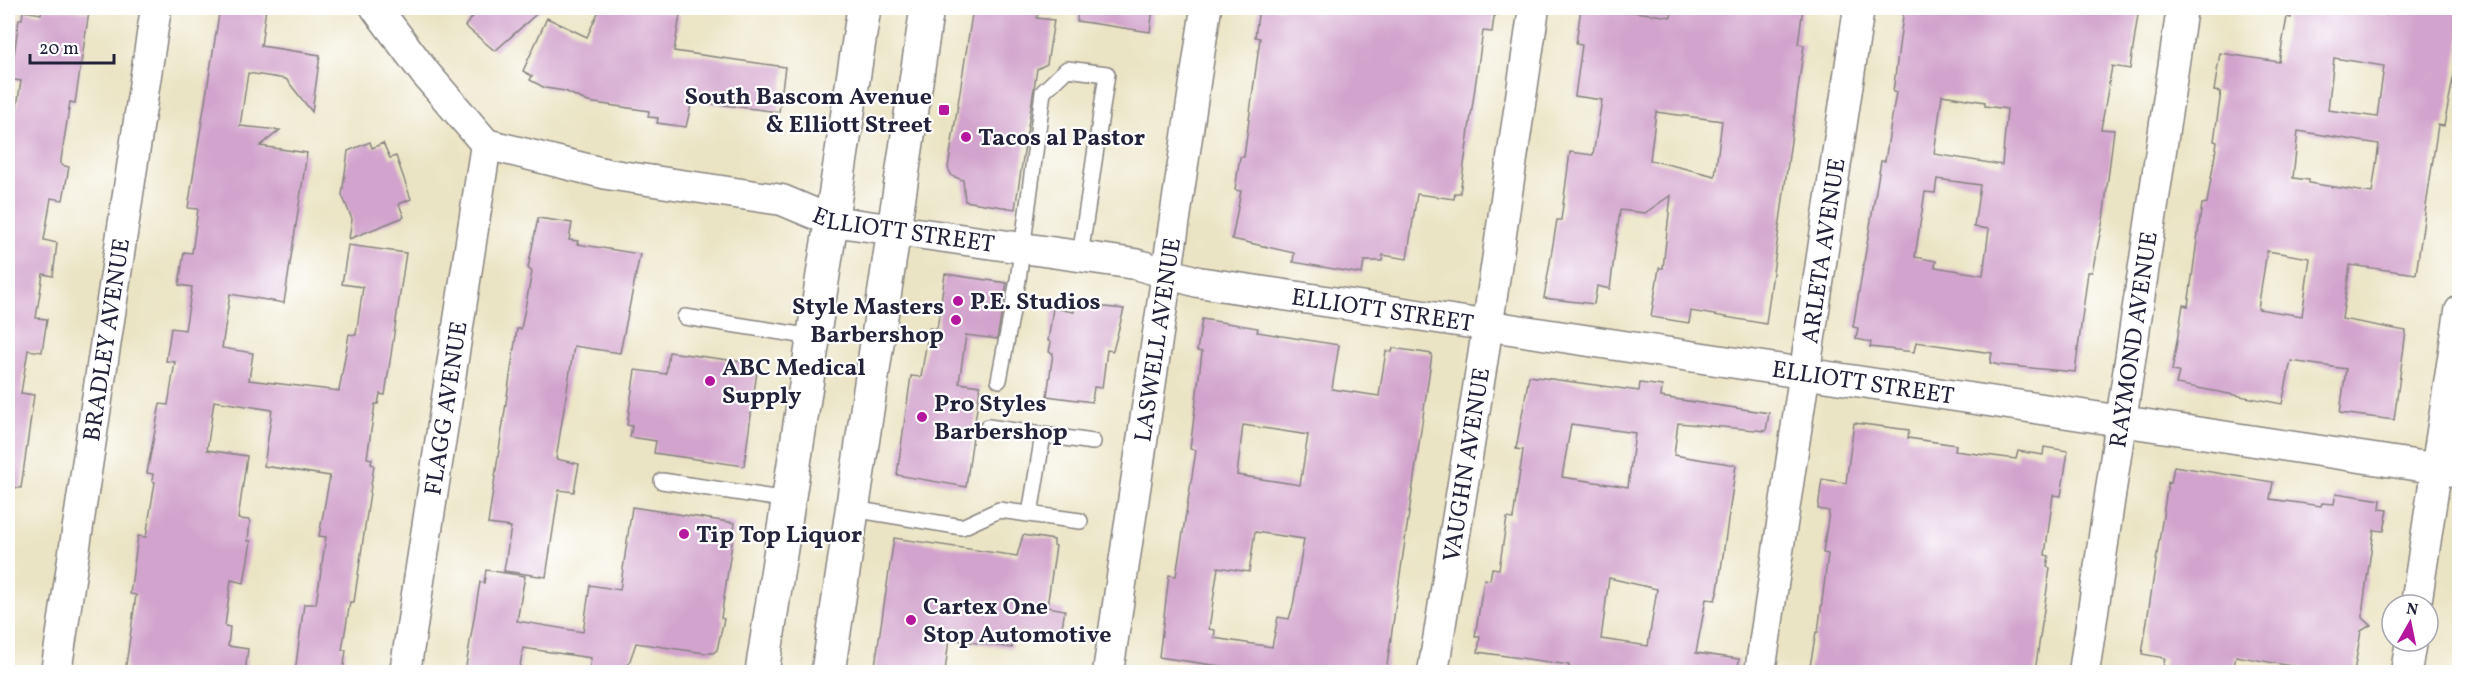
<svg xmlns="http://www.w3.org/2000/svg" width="2467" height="680" font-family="Vollkorn,serif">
	<rect width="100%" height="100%" fill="#fff"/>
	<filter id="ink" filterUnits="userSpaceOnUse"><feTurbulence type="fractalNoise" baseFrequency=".0167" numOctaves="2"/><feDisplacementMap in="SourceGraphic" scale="12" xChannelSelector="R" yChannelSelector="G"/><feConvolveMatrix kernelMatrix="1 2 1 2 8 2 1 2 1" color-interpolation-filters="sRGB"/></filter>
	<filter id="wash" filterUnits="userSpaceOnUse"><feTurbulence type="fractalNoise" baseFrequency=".008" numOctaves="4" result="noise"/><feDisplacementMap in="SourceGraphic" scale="24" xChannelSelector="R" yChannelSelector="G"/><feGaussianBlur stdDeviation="1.35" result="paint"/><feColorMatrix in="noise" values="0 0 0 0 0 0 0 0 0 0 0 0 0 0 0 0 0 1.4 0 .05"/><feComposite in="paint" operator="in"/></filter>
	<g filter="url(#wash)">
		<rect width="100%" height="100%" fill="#ebe4c4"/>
		<g id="blocks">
			<path fill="#d2a3cc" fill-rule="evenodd" d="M42 8 89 12 75 103 70 102 61 160V165L69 167 63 200 51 198 44 240 57 243 53 276 43 274 36 318 47 319 42 352 28 350 21 393 34 395 21 488 8 487V131L13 132 21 81 8 79V54L14 55 19 19H22L23 11 41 14Z
				M220 8H266L261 46 320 55 312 112 286 79 248 73 240 126 280 130 260 146 307 153 284 303 230 294 222 348 253 353 249 380 339 391 349 334 356 335 363 287 342 284 348 245 406 253 385 395 380 394 378 404H375L367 458 372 459 371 464 374 465 354 602H350L342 650H346L343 672H295L304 604H316L326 537 319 536 330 476 264 466 272 410 214 401 207 450 247 456 238 519 250 520 248 541H251L244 583 231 580 225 626 230 627 228 646 248 649 245 672H125L136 595 130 594 138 536 146 537 155 482 152 481 153 474 147 473 160 404 168 405 175 362 166 361 171 328 185 330 192 287 179 285 184 252 192 253 198 209 188 208Z
				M480 8H543L495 51 465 26Z
				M600 8H646L680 15 674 51 785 67 779 112 692 101 686 127 657 123 658 118 648 117 649 111 588 102 565 91 545 88 530 80 532 76 523 71 547 18 587 37Z
				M973 8H1039L1037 18 1054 20 1047 64 1037 69 1015 209 965 201 963 180 952 176 948 168Z
				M1078 8H1153L1150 32 1077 21Z
				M1259 8H1486L1495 10 1492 32 1483 31 1460 193H1455L1454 199 1417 194 1407 259 1383 255 1382 261H1364L1362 274 1293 262 1294 253 1232 239 1241 191 1235 190 1240 157H1244L1260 38 1255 37Z
				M1581 8H1605L1671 17 1672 10 1688 12 1689 8H1803L1798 44 1804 45 1766 324 1691 311 1689 323 1651 317 1659 268H1663L1671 195 1645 213 1620 210 1610 289 1597 286 1594 304 1544 298 1557 220H1561L1570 152 1593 155 1602 100 1575 96 1582 45 1576 44ZM1656 112 1722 121 1715 176 1650 160Z
				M1904 8H2139L2130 69 2112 66 2101 129 2114 130 2103 220 2092 272H2088L2075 372 1999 365 1990 363 1992 353 1916 342 1914 352 1870 347 1871 342 1856 339 1858 328 1853 327 1881 161H1885L1896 92H1893ZM1942 95 1985 102V106L2007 109 2002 165 1934 154ZM1937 179 1980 185 1974 227 1989 229 1983 275 1935 267 1936 261 1915 257 1925 192 1935 193Z
				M2293 8H2340L2386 15 2388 8H2460V38L2456 63 2444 126 2438 125 2416 274 2350 265 2342 319 2406 331 2394 420 2340 413 2346 369 2291 361 2282 404 2176 384 2179 372 2172 371 2183 305 2188 306 2202 204 2207 203 2217 142 2214 141 2221 92 2214 91 2220 53 2279 62 2287 17 2291 18ZM2334 58 2384 66 2377 117 2328 110ZM2298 131 2379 144 2372 193 2309 183V180L2293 178ZM2267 251 2310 258 2302 316 2258 309Z
				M370 142 372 148 383 143 390 158 396 156 411 199 399 204 404 217 349 239 352 219 342 195 348 151Z
				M538 218 572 223 569 240 578 241 577 244 640 254 620 353 574 346 556 459 579 464 574 492 559 490 546 577 504 571 511 527 488 524 517 329H521L532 272 528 268Z
				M945 274 1007 283 997 339 966 335 959 383 980 386 966 487 897 475 911 376 921 377 929 328 937 329Z
				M1075 304 1124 309 1113 351 1107 350 1102 388 1094 387 1092 402 1047 396 1053 353 1049 352 1051 342 1048 341 1053 308 1074 312Z
				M1202 319 1258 328 1257 332 1339 345 1332 389 1379 396 1386 351 1392 352 1393 348 1432 354 1386 672H1246V670L1159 657 1169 575 1176 576 1195 457 1196 450 1190 449 1202 352 1197 351ZM1243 425 1308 435 1300 485 1237 475ZM1255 532 1304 539 1293 606 1289 619 1278 617 1272 647 1214 638 1215 630 1209 629 1218 567 1249 572Z
				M669 352 758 364 744 466 654 453 656 441 630 437 632 426 627 425 635 370 666 374Z
				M1529 376 1639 391 1640 383 1662 386 1661 397 1769 413 1766 431 1678 423 1674 455 1736 465 1718 590 1715 600 1706 599 1696 653 1739 659 1738 672H1568L1569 665 1478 652 1480 637H1475L1484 579 1490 580 1492 568 1499 569 1507 518 1513 519 1523 450 1516 449ZM1571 424 1635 433 1628 487 1562 477ZM1609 578 1657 589 1648 646 1601 639Z
				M1854 423 1909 430 1908 438 1956 445 1955 451 2016 459 2018 451 2043 455 2044 447 2068 451 2061 496 2053 495 2045 555 2049 556 2047 567 2050 568 2035 672H1976L1956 668V672H1809L1816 632H1818L1828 554 1823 553 1829 511 1818 509 1822 479 1846 483Z
				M2174 466 2273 482 2270 499 2321 506 2322 503 2334 504 2336 493 2381 500 2380 509 2388 510 2384 531 2374 530 2363 606V618L2371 625 2361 631 2354 672H2306L2307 669 2236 656 2233 672H2192L2163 668 2165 658 2142 654 2168 482 2171 483Z
				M632 507 735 523 721 618 724 619 717 650 713 653H705L636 643 626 672H589L591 658 523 648 519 672H465L480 582 484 583 486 570 525 576 517 621 583 632 590 585 620 590Z
				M1023 535 1054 540V545L1056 546 1047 607 1065 610 1060 638 1014 632 1012 648 949 639 945 672H874L894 538 1017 556Z"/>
		</g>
	</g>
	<g filter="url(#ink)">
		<use href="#blocks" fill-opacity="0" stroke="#868380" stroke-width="1.5"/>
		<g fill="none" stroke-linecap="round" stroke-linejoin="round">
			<g stroke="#868380" stroke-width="18">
				<path id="service" d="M685 317 813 337
					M999 380 1018 280 1043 92 1067 69 1107 74 1080 256
					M988 427 1093 442
					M662 481 788 500
					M853 509 962 527 999 510 1080 521
					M1030 514 1043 435"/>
			</g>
			<g stroke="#868380" stroke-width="33">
				<g id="minor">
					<path id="s1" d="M376 8 425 73 486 144 607 174 782 200 832 221 1135 264 1198 282 2460 472"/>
					<path d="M2416 605 2460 311"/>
					<path id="s2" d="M56 672 156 8"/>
					<path id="s3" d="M405 672 486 144"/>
					<path id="s4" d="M1108 672 1206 8"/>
					<path id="s5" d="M1433 672 1483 357 1534 8"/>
					<path id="s6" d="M1760 672 1859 8"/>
					<path id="s7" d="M2084 672 2182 8"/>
					<path d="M2406 672 2411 641"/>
				</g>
			</g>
			<g stroke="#868380" stroke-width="36">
				<path id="primary" d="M762 672 864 8
					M828 672 927 8"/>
			</g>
			<use href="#service" stroke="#fff" stroke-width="15"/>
			<use href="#minor" stroke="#fff" stroke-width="30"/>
			<use href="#primary" stroke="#fff" stroke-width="33"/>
		</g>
	</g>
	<g fill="#b5179e" stroke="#fff" stroke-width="2">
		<rect x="938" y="104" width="12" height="12" rx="3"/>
		<circle cx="966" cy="137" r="6"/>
		<circle cx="958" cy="301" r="6"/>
		<circle cx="956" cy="320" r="6"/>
		<circle cx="710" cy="381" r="6"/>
		<circle cx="922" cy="417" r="6"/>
		<circle cx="684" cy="534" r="6"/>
		<circle cx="911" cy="620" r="6"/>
	</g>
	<g text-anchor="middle" stroke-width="4.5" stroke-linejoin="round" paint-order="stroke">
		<g font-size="24" font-weight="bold" fill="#22223b" stroke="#fff" text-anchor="start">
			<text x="932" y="104" text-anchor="end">South Bascom Avenue<tspan x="932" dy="28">&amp; Elliott Street</tspan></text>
			<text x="978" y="145">Tacos al Pastor</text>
			<text x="970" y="309">P.E. Studios</text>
			<text x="944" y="314" text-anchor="end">Style Masters<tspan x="944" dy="28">Barbershop</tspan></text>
			<text x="722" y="375">ABC Medical<tspan x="722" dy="28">Supply</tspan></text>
			<text x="934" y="411">Pro Styles<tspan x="934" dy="28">Barbershop</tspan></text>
			<text x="696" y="542">Tip Top Liquor</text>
			<text x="923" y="614">Cartex One<tspan x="923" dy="28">Stop Automotive</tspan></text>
		</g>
		<g font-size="24" fill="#22223b" stroke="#fff">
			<text dy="8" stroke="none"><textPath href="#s1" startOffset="603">ELLIOTT STREET</textPath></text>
			<text dy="8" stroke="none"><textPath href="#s6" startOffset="426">ARLETA AVENUE</textPath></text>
			<text dy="8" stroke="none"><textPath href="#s1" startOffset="1089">ELLIOTT STREET</textPath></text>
			<text dy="8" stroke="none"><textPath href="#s2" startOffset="336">BRADLEY AVENUE</textPath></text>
			<text dy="8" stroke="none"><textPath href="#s4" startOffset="336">LASWELL AVENUE</textPath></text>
			<text dy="8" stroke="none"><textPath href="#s7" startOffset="336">RAYMOND AVENUE</textPath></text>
			<text dy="8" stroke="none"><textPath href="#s1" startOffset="1575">ELLIOTT STREET</textPath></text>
			<text dy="8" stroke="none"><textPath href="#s3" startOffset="267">FLAGG AVENUE</textPath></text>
			<text dy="8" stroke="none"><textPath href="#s5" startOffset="210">VAUGHN AVENUE</textPath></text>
		</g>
	</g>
	<rect width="2467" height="680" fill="none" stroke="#fff" stroke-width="30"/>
	<g transform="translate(2410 623) rotate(9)"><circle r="28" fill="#ffffff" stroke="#a7a7b1" stroke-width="1.5"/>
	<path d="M0-4.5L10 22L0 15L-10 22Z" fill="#b5179e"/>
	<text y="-9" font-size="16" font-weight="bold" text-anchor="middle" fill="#22223b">N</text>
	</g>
	<path d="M30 54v9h84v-9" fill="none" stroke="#22223b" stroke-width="3"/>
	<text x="39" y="54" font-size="18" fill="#22223b" stroke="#ffffff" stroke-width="4.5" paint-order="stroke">20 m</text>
</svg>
